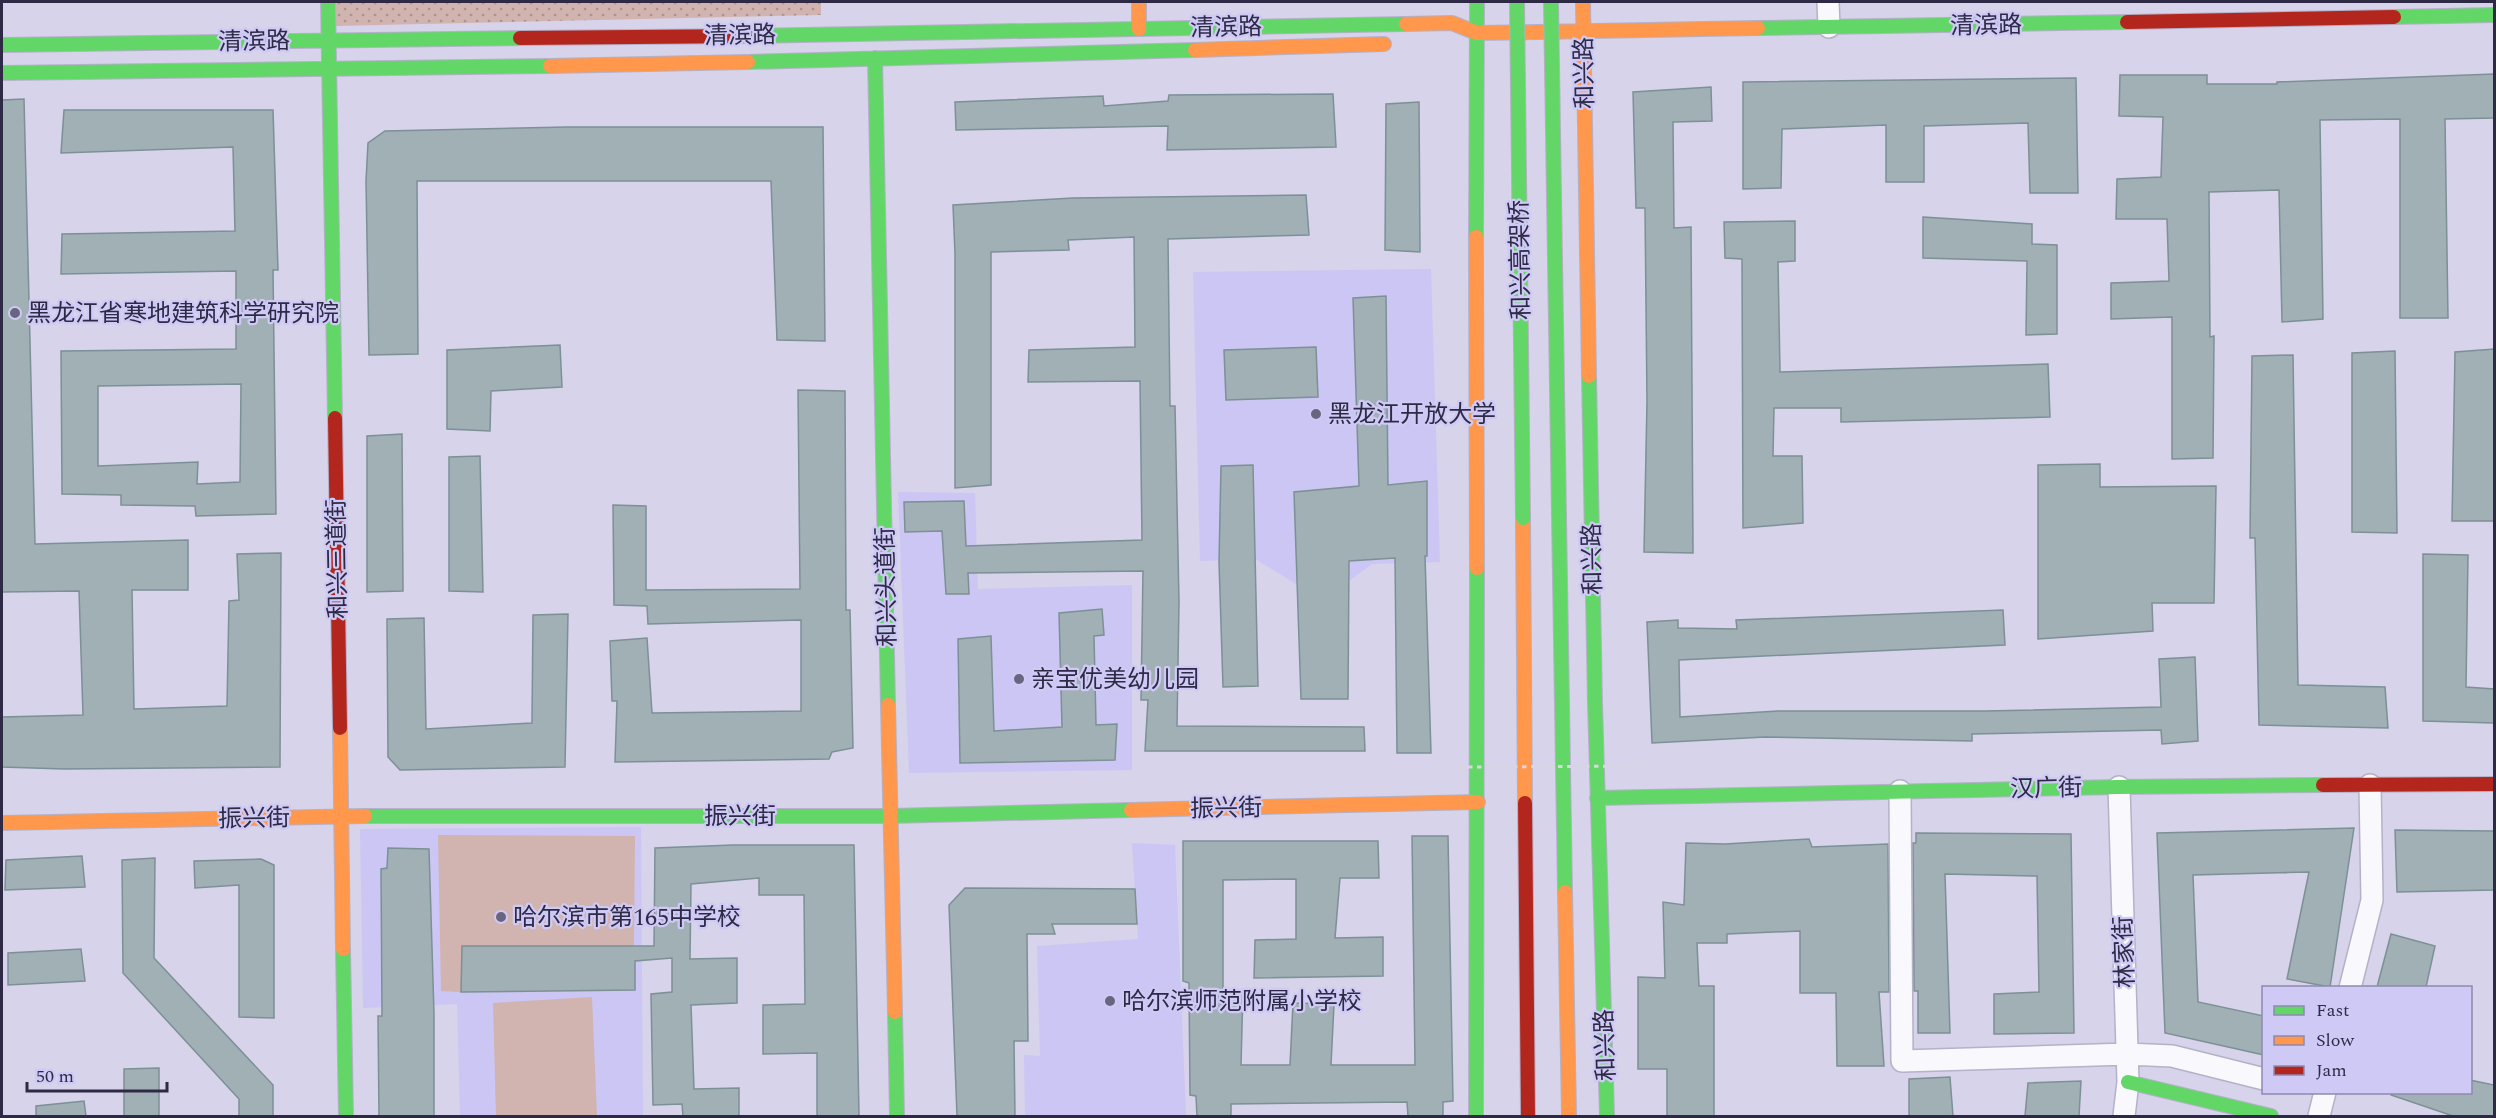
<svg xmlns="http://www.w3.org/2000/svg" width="2496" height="1118" font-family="Spectral,'Noto Sans SC',serif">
	<defs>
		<pattern id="park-dots" width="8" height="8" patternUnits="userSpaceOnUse" patternTransform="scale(1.5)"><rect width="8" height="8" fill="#d1b4af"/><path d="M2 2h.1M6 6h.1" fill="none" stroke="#aa9390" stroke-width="1.8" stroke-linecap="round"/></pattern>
	</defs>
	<rect width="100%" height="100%" fill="#d6d3eb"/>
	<path fill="#cbc6f3" d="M1431 269 1440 562 1372 564 1349 581 1298 585 1255 559 1200 561 1193 272Z
		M898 492 975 493 978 589 1132 585V770L909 773Z
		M641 827 643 1116H460L457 1004 363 1008 360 829Z
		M1132 843 1175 845 1186 1116H1025L1024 1055 1040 1056 1037 946 1138 939Z"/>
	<path fill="url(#park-dots)" d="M335 2H821V15L335 26Z"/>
	<path fill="#d1b4af" d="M438 835 635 836 634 946H463L461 992 441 991Z
		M592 997 597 1116H496L493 1003Z"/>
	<path fill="#a0b0b5" stroke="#7d9096" stroke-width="1.5" fill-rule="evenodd" d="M2494 74V118L2445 119 2448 318H2400V119L2320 120 2323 319 2282 322 2279 190 2209 192 2210 337 2214 336 2213 458 2172 459V317L2111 319V283L2169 281 2167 219H2116L2117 179 2161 177 2163 117 2119 116 2120 75H2207V84H2277V82Z
		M2076 78 2078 193H2030L2028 123 1924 126V182H1886V125L1782 129 1781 188 1743 189V82Z
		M1711 87 1712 121 1673 122 1674 228 1691 227 1693 553 1644 552 1647 401 1645 208H1636L1633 92Z
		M1333 94 1336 147 1167 150 1168 126 956 130 955 102 1103 96 1104 106 1168 101 1169 95Z
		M24 99 35 544 188 540V590H132L134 709 227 706 229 601 239 600 237 554 281 553 280 767 64 769 2 767V717L83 715 79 591 2 592V100Z
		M1419 102 1420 252 1385 250 1386 104Z
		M64 110H273L278 270H273L276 514 196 516 195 506 121 505V495L62 494 61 351 236 349V271L61 274 62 234 235 231 233 147 61 153ZM241 384 240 482 197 484 198 462 98 466V386Z
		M567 127H823L825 341 777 340 771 181H417L418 354 369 355 366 181 368 143 385 131Z
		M1306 195 1309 235 1168 239 1170 406H1175L1179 602 1177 726 1364 727 1365 751H1145L1148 700H1141L1143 571 968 573 969 594H946L942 531 905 532 904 502 964 501 966 546 1142 540 1140 381 1028 382 1029 350 1135 347 1134 237 1068 240 1069 250 991 252V485L955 488V254L953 205 1073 198Z
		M1923 217 2032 224V244L2057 245V334L2026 335 2027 261 1923 258Z
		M1795 221V261L1778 262 1780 372 2048 364 2050 417 1841 422V408H1774L1773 456H1802L1803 523 1743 528 1742 259 1725 258 1724 222Z
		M1386 296 1388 485 1427 481V556H1425L1431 753H1397L1395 558 1349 561 1348 699H1301L1294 492 1359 486 1353 298Z
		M560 345 562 387 491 391 490 431 447 429V350Z
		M1316 347 1318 397 1226 400 1224 350Z
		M2494 349V521H2452L2455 352Z
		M2395 351 2397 533 2352 532V353Z
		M2293 355 2298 685 2385 687 2388 728 2259 725 2255 538H2250L2252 356Z
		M798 390 845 391 846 610H850L853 748 832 752 829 759 615 762 617 701H612L610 641 647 638 652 713 801 711V620L648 624 647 606 614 605 613 505 646 506V590L800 589Z
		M402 434 403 591 367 592V436Z
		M480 456 483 592 449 591V457Z
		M2100 464V487L2216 486 2214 603H2152L2153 631 2038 639V465Z
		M1253 465 1258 686 1223 687 1219 562 1221 466Z
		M2423 554 2468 555 2466 687 2494 689V723L2423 721Z
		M1102 609 1104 635 1094 636 1096 725 1117 724 1115 760 960 763 958 639 991 636 994 731 1062 727 1059 613Z
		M2003 610 2005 645 1679 660 1680 717 1778 711H1985L2161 707 2159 659 2195 657 2198 741 2162 744 2161 730 1972 734V741L1765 737 1652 743 1647 622 1678 620V628L1737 629 1736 620Z
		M568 614 565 767 400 770 388 757 387 619 424 618 426 729 532 723 533 615Z
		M2354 828 2330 987 2287 979 2309 872 2193 875 2198 1002 2264 1016V1055L2165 1033 2157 833Z
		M2395 830 2494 831V890L2397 892Z
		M1916 833 2071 834 2074 1033 1994 1034V994L2039 992 2037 876 1945 874 1950 1033H1918V991H1914L1913 843H1916Z
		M1412 836H1448L1453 1101 1443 1102V1116H1408L1407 1102 1231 1104V1116H1197L1196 1096 1190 1095 1189 983 1183 981V841H1378L1379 878H1340L1335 938 1383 937V976L1254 978 1255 940 1296 939V879L1223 880V990H1243L1241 1065H1290L1293 1003 1334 1004 1331 1065H1415Z
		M1809 839 1812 847 1888 844 1889 992H1879L1884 1066H1837L1836 993H1800V931L1727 934V943H1697L1699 986H1714V1116H1667V1069H1638V977L1665 978 1663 902 1684 905 1686 843 1725 844Z
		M733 845H854L859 1116H817V1053L763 1054V1005L805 1004 804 895H759V878L691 884 690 959 737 958V1003L691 1005 694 1089 739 1088V1116H683L682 1104 653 1105 651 994 672 992V958L635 961V990L461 992 462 946H654L655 848Z
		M388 848 429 849 434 1014V1116H379L378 1016H382L381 869 387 868Z
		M82 856 85 887 5 890 6 860Z
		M155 858 154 958 273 1085V1116H239V1099L123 973 122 860Z
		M261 859 274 865V1018L239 1017V885L195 888 194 861Z
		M965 888 1135 889 1137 924H1052L1055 934H1027L1028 1041H1014L1015 1116H957L949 905Z
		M2391 934 2435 946 2426 987H2377Z
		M81 949 85 981 8 985V953Z
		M159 1068V1116H124V1069Z
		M1950 1077 1953 1116H1909V1079Z
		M2470 1080 2494 1085V1116H2453L2391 1095V1092H2470Z
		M2081 1081 2079 1116H2025L2028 1083Z
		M84 1101 86 1116H36V1106Z"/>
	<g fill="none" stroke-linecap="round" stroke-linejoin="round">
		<g stroke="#b4b1c9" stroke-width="24">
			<path id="street" d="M1828 2 1829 27
				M2119 787 2128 1082 2124 1116
				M1900 791 1902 1061 2127 1054 2172 1056 2264 1079
				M2350 988 2372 900 2370 785
				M2319 1116 2325 1092"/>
		</g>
		<g stroke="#b4b1c9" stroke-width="16">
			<path id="fast" d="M328 2 335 418
				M2394 17 2494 15
				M1758 28 2127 22
				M750 36 1406 24
				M2 45 520 38
				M875 58 888 705
				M748 62 1195 50
				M2 73 550 66
				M1476 237 1477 2
				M1589 376 1595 703 1607 1116
				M1559 517 1565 892
				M1597 798 2119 787 2323 785
				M365 816H891L1131 810
				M343 949 346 1116
				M895 1012 897 1116
				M2128 1082 2271 1116
				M1476 1116 1477 568"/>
		</g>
		<g stroke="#b4b1c9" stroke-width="16">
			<path id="slow" d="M1139 2V29
				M1583 2 1589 376
				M1406 24 1452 23 1477 33 1758 28
				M1195 50 1384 44
				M550 66 748 62
				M1476 237 1477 568
				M1523 518 1525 803
				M888 705 895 1012
				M340 728 343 949
				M1131 810 1478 802
				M2 823 365 816
				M1565 892 1569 1116"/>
		</g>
		<g stroke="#b4b1c9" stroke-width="16">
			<path id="jam" d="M2127 22 2394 17
				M520 38 750 36
				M335 418 340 728
				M2323 785 2494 784
				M1525 803 1528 1116"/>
		</g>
		<use href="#street" stroke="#f9f8fc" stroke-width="21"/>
		<use href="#fast" stroke="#63d668" stroke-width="14"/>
		<use href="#slow" stroke="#ff974d" stroke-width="14"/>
		<use href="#jam" stroke="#b3261e" stroke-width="14"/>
		<g stroke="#b4b1c1" stroke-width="16" stroke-linecap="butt">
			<path id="fast-bridge" d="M1517 2 1523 518
				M1551 2 1559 517"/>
		</g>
		<path stroke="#d8d6de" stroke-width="3" stroke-dasharray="4.5 4.5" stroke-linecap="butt" d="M1459 767 1642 766"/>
		<use href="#fast-bridge" stroke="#63d668" stroke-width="14"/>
	</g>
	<g fill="#696580" stroke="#cec9f5" stroke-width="2">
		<circle cx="15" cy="313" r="6"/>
		<circle cx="1316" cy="414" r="6"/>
		<circle cx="1019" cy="679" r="6"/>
		<circle cx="501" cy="917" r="6"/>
		<circle cx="1110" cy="1001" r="6"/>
	</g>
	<g text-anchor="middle" stroke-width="4.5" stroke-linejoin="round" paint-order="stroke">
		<g font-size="24" fill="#2e2a46" stroke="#cec9f5">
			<text transform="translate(1986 25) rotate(-1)" y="8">清滨路</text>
			<text transform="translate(1226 27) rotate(-1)" y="8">清滨路</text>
			<text transform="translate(740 35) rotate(-1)" y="8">清滨路</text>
			<text transform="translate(254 41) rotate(-1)" y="8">清滨路</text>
			<text transform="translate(1584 73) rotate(-91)" y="8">和兴路</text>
			<text transform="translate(1520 260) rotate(-91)" y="8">和兴高架桥</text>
			<text transform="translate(337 559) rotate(-91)" y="8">和兴三道街</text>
			<text transform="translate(1592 559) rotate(-91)" y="8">和兴路</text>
			<text transform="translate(886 587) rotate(-91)" y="8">和兴头道街</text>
			<text transform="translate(2046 788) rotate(-1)" y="8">汉广街</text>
			<text transform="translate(1226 808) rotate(-1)" y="8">振兴街</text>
			<text x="740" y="824">振兴街</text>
			<text transform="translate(254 818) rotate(-1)" y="8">振兴街</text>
			<text transform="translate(2124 952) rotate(-92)" y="8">林家街</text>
			<text transform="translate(1605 1045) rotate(-92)" y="8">和兴路</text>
		</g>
		<g font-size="24" fill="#2e2a46" stroke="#cec9f5" text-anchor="start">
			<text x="27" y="321">黑龙江省寒地建筑科学研究院</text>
			<text x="1328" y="422">黑龙江开放大学</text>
			<text x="1031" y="687">亲宝优美幼儿园</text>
			<text x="513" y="925">哈尔滨市第165中学校</text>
			<text x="1122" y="1009">哈尔滨师范附属小学校</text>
		</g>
	</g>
	<rect width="2496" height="1118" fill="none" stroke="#2e2a46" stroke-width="6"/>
	<rect x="2262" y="986" width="210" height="108" fill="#cec9f5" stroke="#8e89af" stroke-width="1.5"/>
	<rect x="2274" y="1006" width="30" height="9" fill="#63d668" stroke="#8e89af" stroke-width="1.5"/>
	<text x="2316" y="1016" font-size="18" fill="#2e2a46">Fast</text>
	<rect x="2274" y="1036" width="30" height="9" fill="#ff974d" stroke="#8e89af" stroke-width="1.5"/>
	<text x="2316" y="1046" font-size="18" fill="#2e2a46">Slow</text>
	<rect x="2274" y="1066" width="30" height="9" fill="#b3261e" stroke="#8e89af" stroke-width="1.5"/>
	<text x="2316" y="1076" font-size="18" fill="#2e2a46">Jam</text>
	<path d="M27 1082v9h140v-9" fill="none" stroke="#2e2a46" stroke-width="3"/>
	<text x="36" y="1082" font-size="18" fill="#2e2a46" stroke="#cec9f5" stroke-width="4.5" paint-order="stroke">50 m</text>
</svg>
